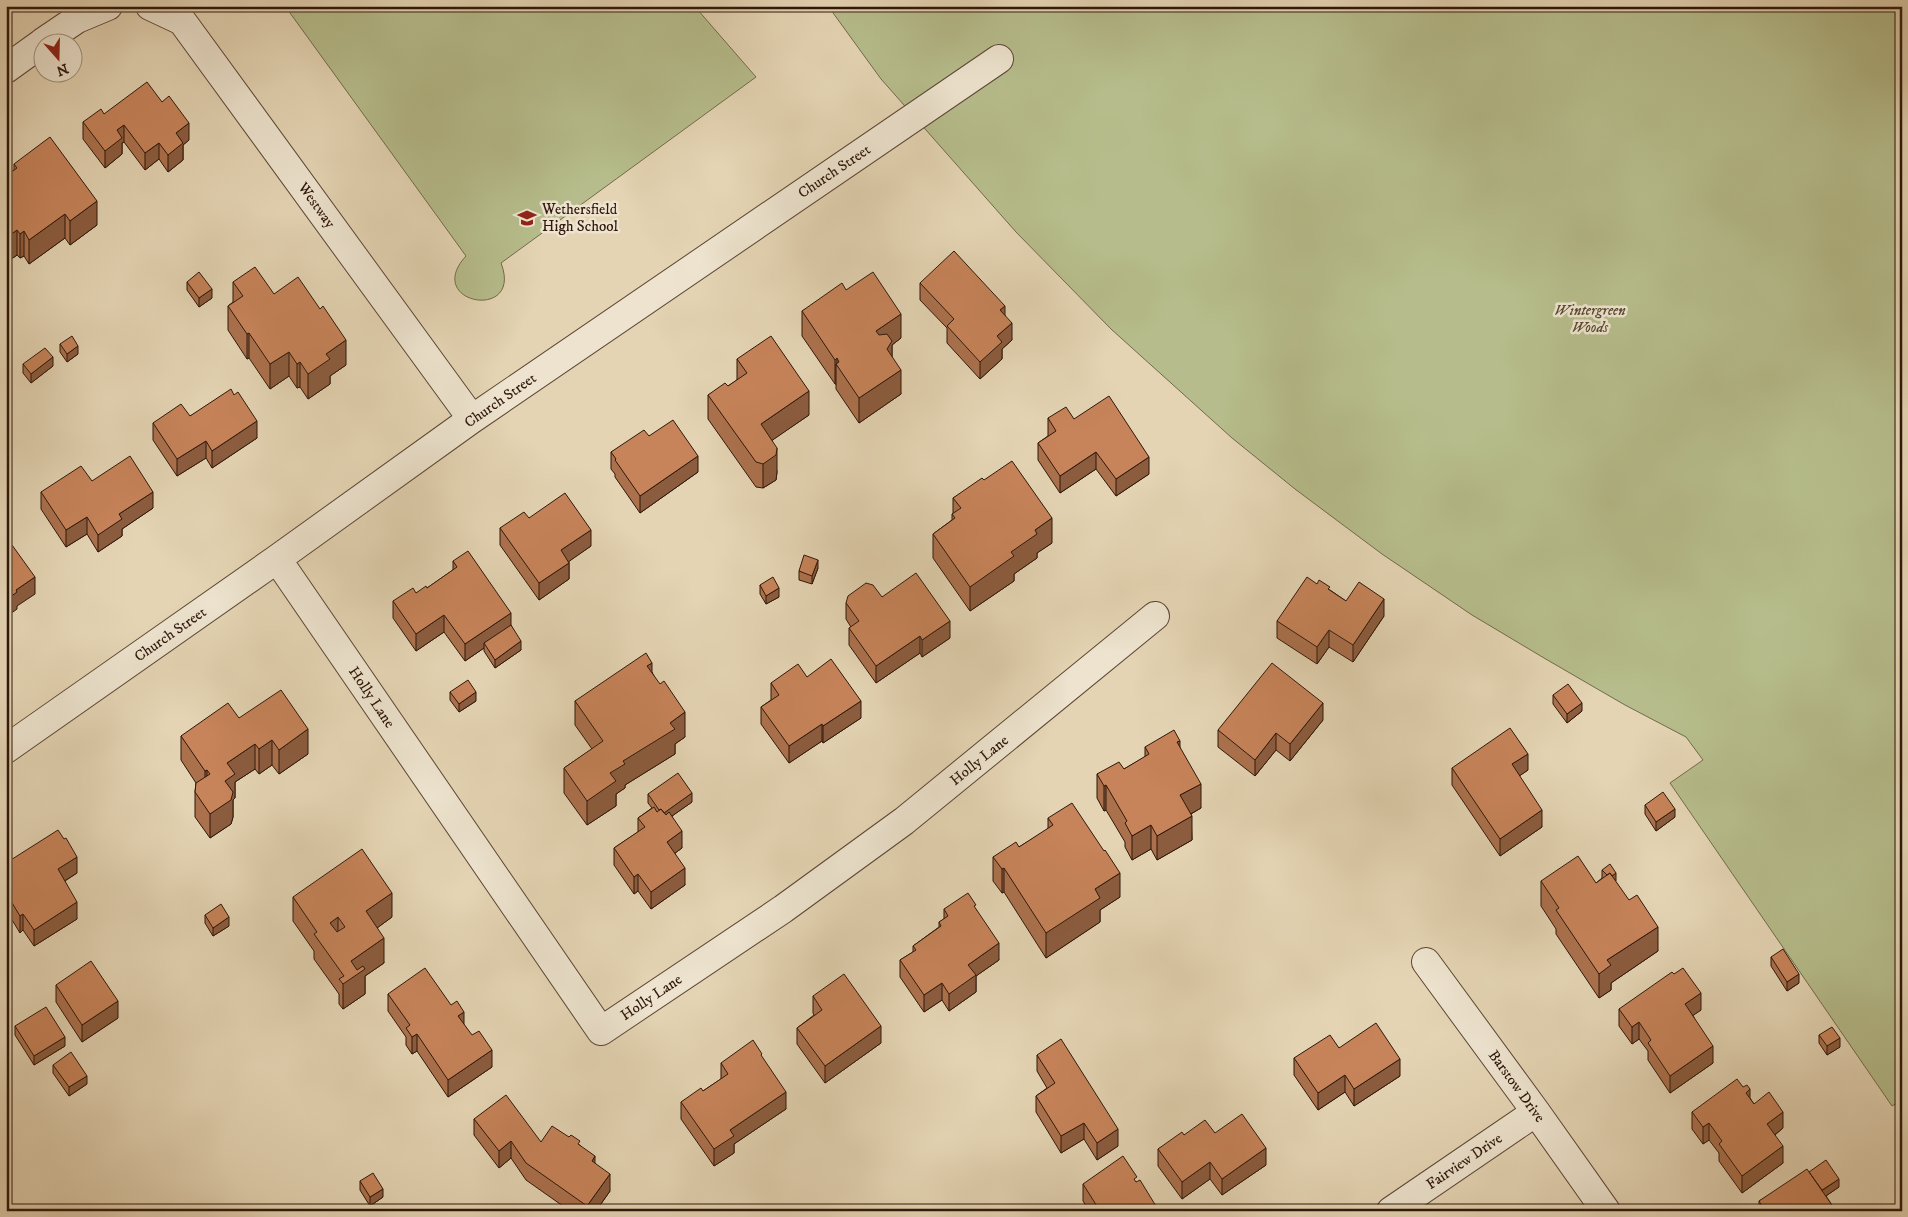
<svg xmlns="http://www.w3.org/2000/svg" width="1908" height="1217" font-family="'IM FELL DW Pica',serif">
	<rect width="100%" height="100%" fill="#e4d4b3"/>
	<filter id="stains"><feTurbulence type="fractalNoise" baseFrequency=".004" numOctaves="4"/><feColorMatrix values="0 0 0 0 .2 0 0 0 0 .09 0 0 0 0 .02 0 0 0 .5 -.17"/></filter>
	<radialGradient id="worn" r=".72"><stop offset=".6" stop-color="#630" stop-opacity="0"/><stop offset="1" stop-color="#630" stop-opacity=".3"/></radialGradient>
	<path fill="#b6bc8b" stroke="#726a4b" d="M285 6H693L697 9 756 77 501 263C524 322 422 304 466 256Z
		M828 6H1902V1100L1892 1106 1670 783 1703 760 1686 737 1625 705 1544 658 1472 615 1382 554 1295 489 1232 438 1111 329 1016 232 881 79Z"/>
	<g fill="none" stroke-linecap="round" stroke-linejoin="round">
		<g stroke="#5c4635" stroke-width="30">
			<path id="minor" d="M150 6 182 21 472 419
				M43 42 77 19 108 6
				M6 69 42 43
				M277 559 601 1031 783 909 904 821 1155 616
				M6 749 277 559 472 419 999 59
				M1426 962 1536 1112 1606 1211
				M1391 1211 1536 1112"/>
		</g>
		<use href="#minor" stroke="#ede3ce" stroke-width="28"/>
	</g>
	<path fill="#ab714d" stroke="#2e170b" d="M104 114 189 140 183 145V160L168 172 159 159 145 170 124 142 122 143V154L105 168 83 139V122Z
		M14 164 97 225 70 245 65 238 29 264 24 256 20 258 17 255 6 263V176L14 170Z
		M187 282 212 298 199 307 187 290Z
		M233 282 274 294 346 365 330 376V384L308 399 300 387 297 388 289 376 270 389 249 358 247 359 228 330V306L233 302Z
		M920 283 1005 315 1012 340 1002 349V359L980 379 947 343V328L920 300Z
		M846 290 901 338 892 345V357L901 394 859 423 836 389V384H835L802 336V311Z
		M60 344 78 354 67 362 60 352Z
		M737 359 809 415 772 440 777 472 776 480 763 488 756 487 708 419V395L728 386 737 380Z
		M23 364 53 366 31 383 23 373Z
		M234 395 257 438 212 468 206 458 177 476 153 440V423L190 416Z
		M1048 418 1074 419 1149 474 1116 496 1096 469 1060 493 1038 460V443L1048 436Z
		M649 436 698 472 640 513 615 477V474L611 469V452Z
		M984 480 1052 543 1037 553V558L1014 574V581L970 611 933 558V534L952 520V514L953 513V498Z
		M92 481 153 508 122 529V536L98 552 87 534 66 547 41 509V492Z
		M529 518 591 546 569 561V579L539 600 500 545V528Z
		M453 561 511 625 521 650 495 668 484 651V648L465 661 444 632 416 651 393 618V601L416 593 427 588 453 570Z
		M818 568 812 584 799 580V571Z
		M1317 584 1330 590 1346 601 1384 616 1353 662 1329 647 1317 664 1277 638V621Z
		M760 585 779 597 766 604 760 594Z
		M882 597 950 638 922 657 920 653 876 683 849 645V628L851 627 846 619V603Z
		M652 672 685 737 675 744V754L625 785V788L616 794V806L587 825 564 793V768L592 749 575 725V701Z
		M807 677 861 718 823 743 822 741 789 763 761 724V707L771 700V683Z
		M450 692 476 701 459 712 450 700Z
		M1553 695 1582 711 1567 723 1553 704Z
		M239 718 308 754 279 774 272 765 259 774 255 769 235 782V798L233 800V817L231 824 210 838 195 817V792L196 783 181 760V736Z
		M1323 720 1290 761 1276 750 1255 776 1218 747V730Z
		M1145 747 1180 748 1201 808 1191 814 1192 840 1157 860 1151 849 1132 860 1125 847V842L1106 810 1104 811 1097 798V774L1124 769 1145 757Z
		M1452 768 1528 770 1519 776 1542 827 1500 856 1452 785Z
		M648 794 692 802 672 816 682 848 675 853 685 885 651 909 638 891 634 894 614 865V848L638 832V818L652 808 648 803Z
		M1645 805 1675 817 1656 831 1645 814Z
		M1048 818 1120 897 1100 910V922L1046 958 1004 892 1002 893 993 881V857L1019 847 1048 829Z
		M6 863 77 873 65 881 77 919 34 946 23 930 20 933 6 910Z
		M1602 870 1616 882 1658 951 1611 983V990L1599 998 1556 934V929L1541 906V881L1596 883 1602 878Z
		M293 897 392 917 377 928 384 963 365 976V994L343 1009 339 1004V994L314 959V951L293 921Z
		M944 909H976L999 960 976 976V992L949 1011 942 1000 924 1012 900 977V960L913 952V946L939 927V922L944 919Z
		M205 915 229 926 213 936 205 923Z
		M1771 957 1799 983 1787 991 1771 966Z
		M56 985 118 1018 82 1042 56 1002Z
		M388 994 464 1025 492 1067 448 1097 417 1051 412 1054 406 1045V1037L388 1011Z
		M813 996 881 1043 825 1083 797 1044V1028L814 1015 813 1013Z
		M1619 1009 1701 1010 1693 1015 1713 1063 1670 1093 1648 1060V1051L1639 1039 1632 1044 1619 1026Z
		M15 1026 65 1046 34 1065 15 1035Z
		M1819 1035 1840 1047 1827 1055 1819 1043Z
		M1339 1048 1400 1076 1354 1106 1345 1092 1318 1110 1294 1075V1058Z
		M1037 1055 1118 1146 1097 1160 1084 1139 1061 1153 1036 1112V1096L1047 1088 1037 1071Z
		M762 1058 786 1109 734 1144V1153L714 1166 681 1119V1102L703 1091 721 1079V1063Z
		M53 1065 87 1084 69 1096 53 1073Z
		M1750 1098 1754 1104 1783 1128 1775 1135 1783 1163 1742 1193 1719 1161V1153L1709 1140 1703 1144 1692 1129V1112Z
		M474 1119 541 1142 580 1145 610 1191 596 1211H570L526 1180 511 1158 499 1168 474 1135Z
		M1215 1133 1266 1165 1222 1195 1210 1179 1182 1199 1158 1166V1149L1184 1135Z
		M1809 1172 1839 1187 1826 1196 1836 1211H1759V1201Z
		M360 1181 383 1197 370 1206 360 1190Z
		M1137 1182 1159 1211H1089L1083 1201V1184Z"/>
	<path fill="#8b5c3e" stroke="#2e170b" d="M189 123V140L183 145V160L168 172V155L176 133Z
		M124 125V142L122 143V154L105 168V151L117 130Z
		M159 143V159L145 170V153Z
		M97 201V225L70 245V221Z
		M65 214V238L29 264V240Z
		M17 230V255L6 263V238Z
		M24 231V256L20 258V234Z
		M212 289V298L199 307V298Z
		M1005 306V323L1000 310Z
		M901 314V338L892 345V366L876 356V331Z
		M1012 323V340L1002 349V359L980 379V362L997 336Z
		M249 333V358L247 359V334Z
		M346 340V365L330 376V384L308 399V374L326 354Z
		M78 346V354L67 362V354Z
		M289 352V376L270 389V364Z
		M53 357V366L31 383V374Z
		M837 358V366L836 364V384H835V360Z
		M300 362V387L297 388V364Z
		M901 370V394L859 423V398Z
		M809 391V415L761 448V424Z
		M257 421V438L212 468V451Z
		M206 441V458L177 476V459Z
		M777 448V472L776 480 763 488V464Z
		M1096 452V469L1060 493V476Z
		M698 456V472L640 513V496Z
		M1149 457V474L1116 496V479Z
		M153 492V508L122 529V536L98 552V535L119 514Z
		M87 517V534L66 547V530Z
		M1052 518V543L1037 553V558L1014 574V581L970 611V587L1035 530Z
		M591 530V546L561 567V550Z
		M818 560V568L812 584V576Z
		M569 563V579L539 600V583Z
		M35 577V594L17 606V609L6 617V600L16 590Z
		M779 588V597L766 604V596Z
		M1384 599V616L1353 662V645Z
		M511 613V629L484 643V648L465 661V644Z
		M444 615V632L416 651V634Z
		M950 621V638L922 657V640Z
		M1329 630V647L1317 664V647Z
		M920 636V653L876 683V666Z
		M521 641V650L495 668V660Z
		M652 663V687L647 666Z
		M476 692V701L459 712V704Z
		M861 701V718L823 743V726Z
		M1323 703V720L1290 761V744Z
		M1582 703V711L1567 723V714Z
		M685 712V737L675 744V754L625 785V788L616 794V806L587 825V801L610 773 623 761 670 723Z
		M822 724V741L789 763V746Z
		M308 729V754L279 774V750Z
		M1276 733V750L1255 776V760Z
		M272 740V765L259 774V749Z
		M1180 741V765L1177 742Z
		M255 744V769L235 782V798L233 800V817L231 824 210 838V814L225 781 227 763Z
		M1528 754V770L1512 781V764Z
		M207 770V794L205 796V771Z
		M1201 784V808L1180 820V795Z
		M1106 785V810L1104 811V786Z
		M692 793V802L662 823V814Z
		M1675 809V817L1656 831V822Z
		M1542 810V827L1500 856V839Z
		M1192 816V840L1157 860V836Z
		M1151 825V849L1132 860V836Z
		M682 831V848L667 859V842Z
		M77 857V873L58 885V869Z
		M685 868V885L651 909V892Z
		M1004 868V892L1002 893V869Z
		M1120 873V897L1100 910V922L1046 958V933L1095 889Z
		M1616 873V881L1609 878Z
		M638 874V891L634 894V877Z
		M392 893V917L366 936V911Z
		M77 902V919L34 946V930Z
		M23 914V930L20 933V916Z
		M229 917V926L213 936V928Z
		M338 917V941L330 923Z
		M1658 927V951L1611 983V990L1599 998V974L1607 960Z
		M384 938V963L365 976V994L343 1009V984L351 961Z
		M999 943V960L976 976V992L949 1011V994L968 965Z
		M1799 974V983L1787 991V982Z
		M942 983V1000L924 1012V995Z
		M1701 993V1010L1685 1021V1004Z
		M118 1001V1018L82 1042V1025Z
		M464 1012V1029L458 1016Z
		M1639 1022V1039L1632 1044V1027Z
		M881 1026V1043L825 1083V1066Z
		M417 1034V1051L412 1054V1037Z
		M65 1037V1046L34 1065V1056Z
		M1840 1038V1047L1827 1055V1046Z
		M1713 1046V1063L1670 1093V1076Z
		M492 1050V1067L448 1097V1080Z
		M1400 1059V1076L1354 1106V1089Z
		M1345 1075V1092L1318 1110V1093Z
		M87 1076V1084L69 1096V1087Z
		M1750 1089V1106L1746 1093Z
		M786 1092V1109L734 1144V1153L714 1166V1149L730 1130Z
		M1783 1112V1128L1767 1141V1124Z
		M1084 1123V1139L1061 1153V1136Z
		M1709 1123V1140L1703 1144V1127Z
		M1118 1129V1146L1097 1160V1143Z
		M511 1141V1158L499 1168V1151Z
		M1783 1146V1163L1742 1193V1176Z
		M1266 1148V1165L1222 1195V1179Z
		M595 1156V1173L592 1161Z
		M1210 1162V1179L1182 1199V1182Z
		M610 1174V1191L596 1211H587V1206Z
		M1839 1179V1187L1817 1202V1194Z
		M383 1189V1197L370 1206V1197Z"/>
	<path fill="#c78359" stroke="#2e170b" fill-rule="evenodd" d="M147 82 162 102 169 96 189 123 176 133 183 143 168 155 159 143 145 153 124 125 117 130 122 138 105 151 83 122 101 109 104 114Z
		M50 137 97 201 70 221 65 214 29 240 24 231 20 234 17 230 6 238V196L10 194 6 189V176L17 168 14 164Z
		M954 251 1005 306 1000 310 1012 323 997 336 1002 342 980 362 947 326 954 319 920 283Z
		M255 267 274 294 298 277 320 309 323 306 346 340 326 354 330 359 308 374 300 362 297 364 289 352 270 364 249 333 247 334 228 306 243 296 233 282Z
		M199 272 212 289 199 298 187 282Z
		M873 272 901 314 876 331 879 335 887 334 892 341 887 349 901 370 859 398 836 364 839 362 837 358 835 360 802 311 842 283 846 290Z
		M72 336 78 346 67 354 60 344Z
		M771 336 809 391 761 424 777 448 776 455 763 464 756 462 708 395 725 383 728 386 747 373 737 359Z
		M45 348 53 357 31 374 23 364Z
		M231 389 234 395 238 392 257 421 212 451 206 441 177 459 153 423 181 404 190 416Z
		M1109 396 1149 457 1116 479 1096 452 1060 476 1038 443 1056 431 1048 418 1066 407 1074 419Z
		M673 420 698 456 640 496 615 460 616 459 611 452 644 430 649 436Z
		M130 456 153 492 119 514 122 519 98 535 87 517 66 530 41 492 81 466 92 481Z
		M1012 461 1052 518 1035 530 1037 534 1011 552 1014 556 970 587 933 534 955 518 952 514 961 508 953 498 982 478 984 480Z
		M565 493 591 530 561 550 569 563 539 583 500 528 524 512 529 518Z
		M12 545 35 577 16 590 17 592 6 600V550Z
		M468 551 511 613 465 644 444 615 416 634 393 601 413 588 416 593 426 586 427 588 457 567 453 561Z
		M804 555 818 560 812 576 799 571Z
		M916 573 950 621 922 640 920 636 876 666 849 628 859 621 846 603 848 596 866 583 873 585 882 597Z
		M773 577 779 588 766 596 760 585Z
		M1307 577 1317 584 1319 580 1330 587 1328 589 1346 601 1359 582 1384 599 1353 645 1329 630 1317 647 1277 621Z
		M511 625 521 641 495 660 484 643Z
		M646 653 652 663 647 666 660 684 664 681 685 712 670 723 675 729 623 761 625 764 610 773 616 781 587 801 564 768 603 741 575 701Z
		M831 659 861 701 823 726 822 724 789 746 761 707 779 695 771 683 798 664 807 677Z
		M1272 663 1323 703 1290 744 1276 733 1255 760 1218 730Z
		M468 680 476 692 459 704 450 692Z
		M1568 684 1582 703 1567 714 1553 695Z
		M281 690 308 729 279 750 272 740 259 749 255 744 227 763 235 774 225 781 233 792 231 800 210 814 195 792 196 783 210 774 207 770 205 771 181 736 228 703 239 718Z
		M1510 728 1528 754 1512 764 1542 810 1500 839 1452 768Z
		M1174 730 1180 741 1177 742 1201 784 1180 795 1192 816 1157 836 1151 825 1132 836 1125 823 1127 821 1106 785 1104 786 1097 774 1119 762 1124 769 1149 754 1145 747Z
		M678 773 692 793 664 813 661 809 659 810 648 794Z
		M1663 792 1675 809 1656 822 1645 805Z
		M1072 803 1104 851 1105 850 1120 873 1095 889 1100 898 1046 933 1004 868 1002 869 993 857 1016 842 1019 847 1053 825 1048 818Z
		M654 807 657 812 661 809 666 815 669 812 682 831 667 842 685 868 651 892 638 874 634 877 614 848 645 827 638 818Z
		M58 830 64 839 66 838 77 857 58 869 77 902 34 930 23 914 20 916 6 893V863Z
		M362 849 392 893 366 911 384 938 351 961 357 970 363 966 365 969 343 984 339 979 344 976 314 934 317 932 293 897ZM338 917 345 927 337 932 330 923Z
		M1578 856 1596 883 1610 873 1629 900 1637 895 1658 927 1607 960 1611 965 1599 974 1556 910 1559 908 1541 881Z
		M1610 864 1616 873 1612 876 1610 873 1607 875 1602 870Z
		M968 893 976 905 974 906 999 943 968 965 976 975 949 994 942 983 924 995 900 960 916 950 913 946 941 926 939 922 948 916 944 909Z
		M221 904 229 917 213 928 205 915Z
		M1783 949 1799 974 1787 982 1771 957Z
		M91 961 118 1001 82 1025 56 985Z
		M425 968 451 1005 457 1001 464 1012 458 1016 472 1035 479 1031 492 1050 448 1080 417 1034 412 1037 406 1028 410 1025 388 994Z
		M1683 968 1701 993 1685 1004 1713 1046 1670 1076 1648 1043 1651 1040 1639 1022 1632 1027 1619 1009 1672 972 1674 974Z
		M844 974 881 1026 825 1066 797 1028 822 1010 813 996Z
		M46 1007 65 1037 34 1056 15 1026Z
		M1376 1023 1400 1059 1354 1089 1345 1075 1318 1093 1294 1058 1330 1035 1339 1048Z
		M1832 1027 1840 1038 1827 1046 1819 1035Z
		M1061 1039 1118 1129 1097 1143 1084 1123 1061 1136 1036 1096 1055 1083 1037 1055Z
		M753 1040 762 1054 761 1055 786 1092 730 1130 734 1136 714 1149 681 1102 701 1088 703 1091 728 1074 721 1063Z
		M71 1052 87 1076 69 1087 53 1065Z
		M1737 1079 1743 1087 1747 1085 1750 1089 1746 1093 1754 1104 1769 1092 1783 1112 1767 1124 1783 1146 1742 1176 1719 1144 1722 1141 1709 1123 1703 1127 1692 1112Z
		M506 1095 541 1142 552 1126 569 1137 571 1135 580 1141 578 1144 595 1156 592 1161 610 1174 587 1206 526 1163 511 1141 499 1151 474 1119Z
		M1242 1114 1266 1148 1222 1179 1210 1162 1182 1182 1158 1149 1182 1132 1184 1135 1205 1120 1215 1133Z
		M1123 1156 1137 1177 1134 1179 1136 1182 1140 1180 1159 1211H1100L1083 1184Z
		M1826 1160 1839 1179 1822 1190 1809 1172Z
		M1807 1169 1836 1211H1765L1759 1201Z
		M373 1173 383 1189 370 1197 360 1181Z"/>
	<defs>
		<g id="school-bare" transform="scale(1.5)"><path d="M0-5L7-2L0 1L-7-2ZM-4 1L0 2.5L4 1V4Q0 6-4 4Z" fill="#8f2418" stroke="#ede3ce" stroke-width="2.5" paint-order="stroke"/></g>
	</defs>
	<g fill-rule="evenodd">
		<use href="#school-bare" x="527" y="218"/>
	</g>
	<g text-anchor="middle" stroke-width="5" stroke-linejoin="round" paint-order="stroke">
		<g font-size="15" fill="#2e170b" stroke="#ede3ce">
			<text transform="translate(834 171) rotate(-34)" y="5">Church Street</text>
			<text transform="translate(317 205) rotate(54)" y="5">Westway</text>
			<text transform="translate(500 400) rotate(-35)" y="5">Church Street</text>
			<text transform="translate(170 634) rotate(-35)" y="5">Church Street</text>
			<text transform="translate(372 697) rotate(56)" y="5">Holly Lane</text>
			<text transform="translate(979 760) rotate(-39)" y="5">Holly Lane</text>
			<text transform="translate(651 997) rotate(-34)" y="5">Holly Lane</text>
			<text transform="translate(1517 1086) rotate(54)" y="5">Barstow Drive</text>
			<text transform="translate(1464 1161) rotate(-34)" y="5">Fairview Drive</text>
		</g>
		<g font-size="15" fill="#2e170b" stroke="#ede3ce" text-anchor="start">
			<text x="542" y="214">Wethersfield<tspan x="542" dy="17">High School</tspan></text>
		</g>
		<g font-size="15" font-style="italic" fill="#574931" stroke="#ede3ce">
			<text x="1590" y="315">Wintergreen<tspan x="1590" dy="17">Woods</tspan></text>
		</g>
	</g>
	<rect width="1908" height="1217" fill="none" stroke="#e4d4b3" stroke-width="25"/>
	<rect x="8" y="8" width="1893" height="1202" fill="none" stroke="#2e170b" stroke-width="2.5"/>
	<rect x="12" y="12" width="1883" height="1192" fill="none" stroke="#2e170b"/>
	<g transform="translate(58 58) rotate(160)"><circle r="24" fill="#ede3ce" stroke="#a19180"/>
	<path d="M0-4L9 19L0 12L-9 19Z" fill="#8f2418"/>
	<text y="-8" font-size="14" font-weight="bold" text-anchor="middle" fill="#2e170b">N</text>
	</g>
	<rect width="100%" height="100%" filter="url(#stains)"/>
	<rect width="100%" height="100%" fill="url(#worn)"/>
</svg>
